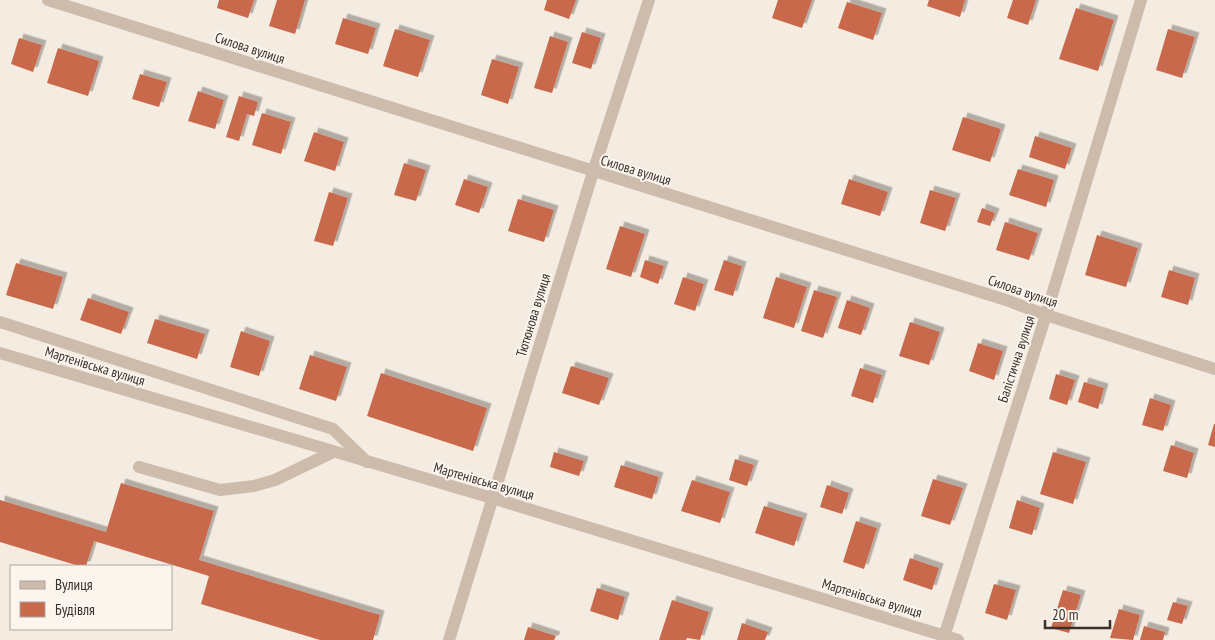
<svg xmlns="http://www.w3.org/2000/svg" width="1215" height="640" font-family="'PT Sans Narrow',sans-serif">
	<defs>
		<filter id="shadow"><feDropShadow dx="4.5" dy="-4.5" stdDeviation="0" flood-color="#0004"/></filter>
	</defs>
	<rect width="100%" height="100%" fill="#f4ebe1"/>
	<path fill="#c8694b" filter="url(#shadow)" d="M219 0H254L248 18 217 8Z
		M277 0H305L295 34 269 26Z
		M547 0H576L569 19 544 10Z
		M778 0H812L802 28 772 18Z
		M929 0H965L960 17 927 6Z
		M1013 0H1036L1028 25 1007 18Z
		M847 2 882 13 873 40 838 28Z
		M1076 8 1114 20 1098 71 1059 59Z
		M343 18 376 28 368 54 335 44Z
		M395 29 430 40 418 77 383 66Z
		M1168 29 1195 37 1182 78 1156 70Z
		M582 32 601 38 591 69 572 63Z
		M550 36 568 42 552 93 534 88Z
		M19 38 42 45 33 72 11 64Z
		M58 48 99 61 88 96 47 83Z
		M492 59 519 67 508 104 481 95Z
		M140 74 167 82 159 107 132 99Z
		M198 91 224 100 215 129 188 121Z
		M239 96 258 102 254 116 247 114 239 141 226 137Z
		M262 113 291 122 281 154 252 145Z
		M963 117 1001 129 990 162 952 150Z
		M314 132 344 142 335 171 304 161Z
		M1035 136 1072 148 1065 169 1029 157Z
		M404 163 426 170 416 201 394 195Z
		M1018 169 1054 180 1046 207 1009 195Z
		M464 179 488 187 479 213 455 205Z
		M849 179 888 192 880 216 841 204Z
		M930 190 956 198 945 231 920 223Z
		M329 192 348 198 333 246 314 241Z
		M518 199 554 210 544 242 508 231Z
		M982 208 995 213 990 226 977 222Z
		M1005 222 1038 233 1029 260 996 250Z
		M620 226 645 234 631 277 606 269Z
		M1097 235 1138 248 1126 287 1085 275Z
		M645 260 664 266 658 284 640 277Z
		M724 260 742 266 733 296 714 290Z
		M16 263 63 277 53 309 6 295Z
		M1169 270 1195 278 1188 305 1161 297Z
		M683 277 704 284 695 311 674 304Z
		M776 277 807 287 794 328 763 318Z
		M814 290 837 297 823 338 801 331Z
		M88 298 129 312 121 334 80 320Z
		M847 300 870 308 861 335 838 328Z
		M155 319 205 334 197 359 147 343Z
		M910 322 940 332 929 365 899 356Z
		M241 331 270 341 259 376 230 367Z
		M978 343 1003 351 994 380 969 371Z
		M310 355 347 367 336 401 299 389Z
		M571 366 609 378 599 405 562 393Z
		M860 368 882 375 873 403 851 396Z
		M381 373 487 408 473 451 367 416Z
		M1056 374 1075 380 1067 405 1049 399Z
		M1084 382 1104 388 1098 409 1078 402Z
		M1150 398 1171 405 1163 431 1142 425Z
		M1214 424H1215V447L1208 445Z
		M1171 445 1194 453 1187 478 1163 471Z
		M554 452 584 461 579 476 550 467Z
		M1053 452 1086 462 1073 504 1040 494Z
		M735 459 754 465 747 486 729 480Z
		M621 465 659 477 652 499 614 487Z
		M933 479 963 488 950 525 921 516Z
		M692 480 730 492 720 523 681 511Z
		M121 483 214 511 199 560 380 615 373 640H320L201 604 209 576 94 541 86 566H79L0 542V500L106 532Z
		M827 485 849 493 842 514 820 507Z
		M1017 500 1040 508 1032 535 1009 528Z
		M764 506 803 518 794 546 755 533Z
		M856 521 877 528 864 569 843 562Z
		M910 558 939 568 932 590 903 580Z
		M994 584 1016 590 1007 620 985 613Z
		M597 588 625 597 618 620 590 611Z
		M1063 590 1081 595 1069 633 1051 628Z
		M672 600 709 612 700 640 687 638 686 640H659Z
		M1173 602 1188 606 1182 624 1167 620Z
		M1119 609 1140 615 1133 640 1110 638Z
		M742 623 768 632 765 640H737Z
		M1144 626 1165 632 1163 640H1140Z
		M528 627 556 636 554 640H524Z"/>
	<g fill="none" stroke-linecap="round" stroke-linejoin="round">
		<path stroke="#cdbbac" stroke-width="12" d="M0 322 333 429 367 462
			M139 467 220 490 254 486 275 480 331 453"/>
		<path stroke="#cdbbac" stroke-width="12" d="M48 0 1006 300 1046 315 1215 369
			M0 353 492 498 958 640
			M943 640 1046 315 1141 0"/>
		<path stroke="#cdbbac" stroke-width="12" d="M449 640 593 172 649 0"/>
	</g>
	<g text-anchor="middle" stroke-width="4" stroke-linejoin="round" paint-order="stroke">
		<g font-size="14" fill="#3b302b" stroke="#fbf5ee">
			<text transform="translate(250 48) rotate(18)" y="5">Силова вулиця</text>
			<text transform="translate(636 170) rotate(17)" y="5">Силова вулиця</text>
			<text transform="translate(1023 291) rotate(19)" y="5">Силова вулиця</text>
			<text transform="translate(533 315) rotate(-73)" y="5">Тютюнова вулиця</text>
			<text transform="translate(1016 359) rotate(-72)" y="5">Балістична вулиця</text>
			<text transform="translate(95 366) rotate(17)" y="5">Мартенівська вулиця</text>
			<text transform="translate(484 481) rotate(16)" y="5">Мартенівська вулиця</text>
			<text transform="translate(872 598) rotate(17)" y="5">Мартенівська вулиця</text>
		</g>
	</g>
	<rect x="10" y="565" width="162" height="65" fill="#fbf5ee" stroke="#aea6a0"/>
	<rect x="20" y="581" width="25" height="8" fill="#cdbbac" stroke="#aea6a0"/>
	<text x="55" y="590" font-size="15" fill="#3b302b">Вулиця</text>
	<rect x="20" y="602" width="25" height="15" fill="#c8694b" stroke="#aea6a0"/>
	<text x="55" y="615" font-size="15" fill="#3b302b">Будівля</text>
	<path d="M1045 620v8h65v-8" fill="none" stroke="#3b302b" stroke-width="2.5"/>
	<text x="1052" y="620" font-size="15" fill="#3b302b" stroke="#fbf5ee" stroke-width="4" paint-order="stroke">20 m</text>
</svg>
